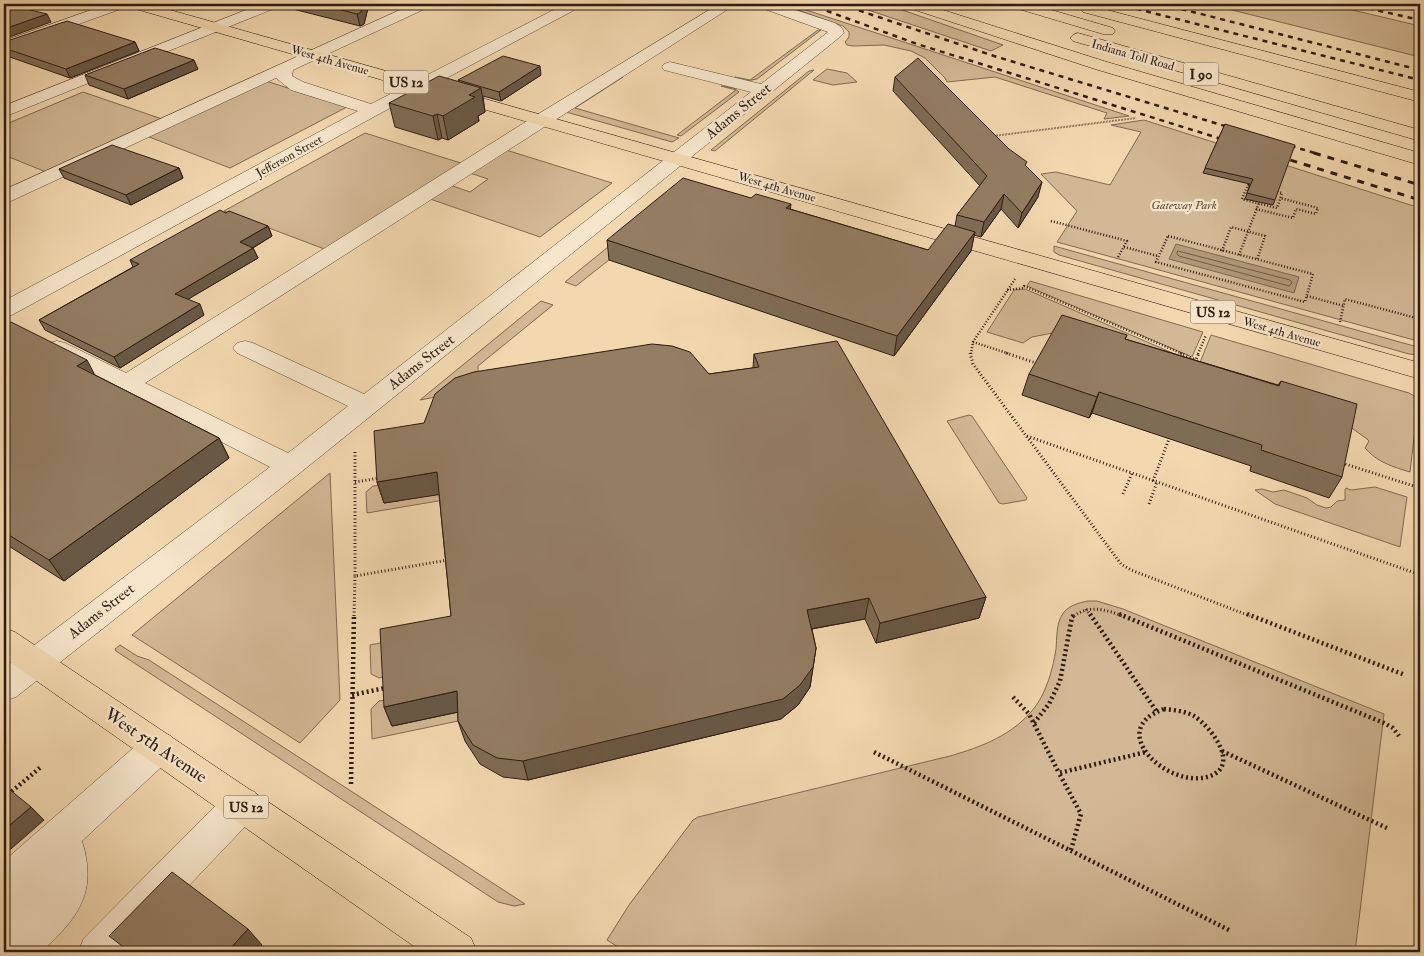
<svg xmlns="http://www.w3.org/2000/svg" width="1424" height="956" font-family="'IM FELL Double Pica',serif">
	<rect width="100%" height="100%" fill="#f3d8af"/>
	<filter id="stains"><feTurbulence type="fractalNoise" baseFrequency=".004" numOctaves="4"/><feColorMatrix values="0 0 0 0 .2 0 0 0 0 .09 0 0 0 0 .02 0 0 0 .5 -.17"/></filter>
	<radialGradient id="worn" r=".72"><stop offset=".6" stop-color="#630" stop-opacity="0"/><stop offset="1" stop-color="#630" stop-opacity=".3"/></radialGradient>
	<path fill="#d2b894" stroke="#806a52" d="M781 4H788L1129 116 1104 119 1107 113 995 77 947 82 945 78 925 58 911 51 884 45 853 46 847 45 845 42 849 37V32L843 26Z
		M850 4H885L1003 45 991 51Z
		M1208 4H1327L1420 26V57Z
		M818 30H821L757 79 746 81 735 77 750 80Z
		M827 69 847 73 857 82 833 85 813 80Z
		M814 70 715 151 711 150 809 71Z
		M621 77H623L575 108 679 138 672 142 566 112Z
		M263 80 347 107 230 168 144 135Z
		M721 86 734 88 739 92 681 136 677 135 736 90Z
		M83 92 162 119 46 172 4 155V125Z
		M1144 120 1420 208V278L1417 300 1420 301 1414 340 1057 242 1077 211 1041 174 1056 172 1110 185 1141 132 1111 125Z
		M365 133 464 164 327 250 224 211Z
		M506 150 612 183 540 237 430 199 450 185 470 192 488 179 470 173Z
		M689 181 609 260 576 286 565 282Z
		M1054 246 1414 346 1420 351V355L1409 354 1059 255 1054 252Z
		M1030 281 1203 332 1192 357 1027 286Z
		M1025 289 1191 361 1058 332 1032 337 1023 343 987 332 1014 290Z
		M541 301 553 305 478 366V389L420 400Z
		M1211 335 1409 393 1416 397 1418 403 1410 472C1393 467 1377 462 1365 448L1369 441 1367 439 1342 421 1195 375Z
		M969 415 972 416 1027 498 1026 500 1003 504 999 503 947 421Z
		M330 473 340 700 300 743 132 635Z
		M383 485 385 503 443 493 444 500 367 513 366 492 373 486Z
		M1375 487 1407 497 1400 547 1275 504 1255 490 1262 489 1273 492 1284 490 1307 498 1317 505 1326 508 1331 507 1337 501 1345 500V490L1346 488 1351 490Z
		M1088 601H1097L1123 609 1384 714 1355 952H626L607 940 629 905 693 820 698 817 950 756C981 747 1014 735 1035 707 1047 691 1053 668 1056 649 1057 638 1056 625 1062 615 1067 606 1078 603 1088 601Z
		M456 628 390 676 379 678 371 674 370 645Z
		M120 645 137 656 149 660 525 904 514 906 498 902 116 651 115 649Z
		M391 699 393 726 463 711V720L372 739 371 709 379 701Z"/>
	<path fill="#b09879" stroke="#7c664f" d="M1176 244 1299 277 1294 293 1169 259Z"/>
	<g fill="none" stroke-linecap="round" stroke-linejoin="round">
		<path stroke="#6f5a44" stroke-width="1" d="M1178 251 1290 280 1292 283 1289 286 1179 256 1177 254Z"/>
		<g stroke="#5f4a38" stroke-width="1">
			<path id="minor" d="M108 4H128L126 7 4 51V41Z
				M261 4H280L278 7 4 117V106Z
				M413 4H431L429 7 293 70 292 76 303 82 371 104 565 4H582L580 7 379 114 12 315 4 317V301L358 111 291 90 276 78 11 201 4 203V190Z
				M719 4H736L145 383 288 453 348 406 237 353 233 348 237 343 245 341 253 343 364 394 751 92 664 70 662 67 664 64 670 62 761 84 828 32 759 7 757 4H777L835 23 842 28 844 33 841 36 300 473 16 697 4 701V668L270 467 49 353 45 348 49 343 57 341 65 343 126 373 535 116Z
				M159 731 171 736 177 747 171 758 82 841C98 893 78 918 41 952H4V861L147 736Z
				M242 787 255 792 260 804 255 816 126 952H78L84 938 229 792Z"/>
		</g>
		<g stroke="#2e1b10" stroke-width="1">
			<path id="major" d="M127 4H149L1420 363V379L129 7Z
				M4 628 15 632 471 938 477 952H422L4 658Z"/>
		</g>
		<g stroke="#2e1b10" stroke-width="1">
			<path id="highway" d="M904 4H924L1107 62 1420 153V165L1095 69 906 7Z
				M1010 4H1031L1113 28 1115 31 1113 34H1103L1012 7Z
				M1088 5 1420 92V102L1083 12 1081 9 1083 6Z
				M1078 33 1420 130V141L1073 41 1070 38 1073 35Z"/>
		</g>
		<path stroke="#2e1b10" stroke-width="2" stroke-dasharray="0.5 1" stroke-linecap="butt" d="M993 136 1136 118"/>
		<path stroke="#2e1b10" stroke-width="2.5" stroke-dasharray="1 2" stroke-linecap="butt" d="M1248 185 1282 193 1277 208 1242 199Z
			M1256 209 1293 218 1296 209 1316 214 1318 208 1280 198
			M1051 221 1127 241 1117 259
			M1168 236 1313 274 1305 302 1156 262Z
			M1124 247 1158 256
			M1222 251 1231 227 1265 236 1257 260
			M1239 255 1259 203
			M1024 286 1183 354
			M1007 290 1023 288 1025 284
			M1307 296 1344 306
			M1340 322 1345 299 1420 319
			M973 342 1010 354
			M971 354 973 342 1015 279
			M1198 354 1206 335"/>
		<path stroke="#2e1b10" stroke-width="3" stroke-dasharray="1 2.5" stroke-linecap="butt" d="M970 353 973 364 1121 564 1131 570 1250 616
			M1006 353 1039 364
			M1180 353 1196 360
			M1195 362 1199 353
			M1027 436 1415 573
			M355 452V576L448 560
			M1342 463 1420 488
			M1153 481 1169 439
			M355 482 380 478
			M1123 494 1132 473
			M1149 504 1157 482
			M1086 609 1091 616
			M354 616 355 576
			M1074 616C1088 605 1106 609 1122 616"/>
		<path stroke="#2e1b10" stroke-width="4.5" stroke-dasharray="2 3" stroke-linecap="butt" d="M1090 614 1157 712
			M1119 614 1384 723 1393 728 1399 736
			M1247 614 1405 675
			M352 695 385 688
			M1013 697 1029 714 1059 773
			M1164 709C1174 710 1185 711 1194 716 1210 726 1241 765 1210 776 1170 791 1103 730 1164 709Z
			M1034 723 1049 704 1060 681 1072 617 1075 614
			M1222 751 1389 829
			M874 752 1229 930
			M351 784 354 614
			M4 798 42 766
			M1071 850 1081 814 1059 773 1146 752"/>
		<use href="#minor" fill="#f7e6cb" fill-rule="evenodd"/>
		<use href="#major" fill="#f3d8af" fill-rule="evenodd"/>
		<use href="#highway" fill="#f3d8af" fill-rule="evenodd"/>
		<path stroke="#2e1b10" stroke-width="2.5" stroke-dasharray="5 5" stroke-linecap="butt" d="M808 4 917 44 1231 142
			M840 4 994 56 1238 130
			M1117 4 1420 80
			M1162 4 1420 70
			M1349 4 1420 20
			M1388 4 1420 11
			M1281 143 1318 154"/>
		<path stroke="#2e1b10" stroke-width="3" stroke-dasharray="7 7" stroke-linecap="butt" d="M1314 153 1420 185
			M1277 156 1420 200"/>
	</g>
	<path fill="#7f6c55" stroke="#2e1b10" d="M281 4H369L364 24 360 26 281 6Z
		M4 42H135L139 51 70 78 4 55Z
		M198 69 128 99 89 85 85 75Z
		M541 75 501 101 483 96 485 112 478 116 479 121 448 140 442 138 438 140 395 127 389 103 459 82 458 80Z
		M895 77 1026 167 1038 197 1018 228 1001 209 981 237 974 235 971 251 894 356 609 260 607 240 790 209 928 250 955 226 957 215 980 186 893 91Z
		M1225 124 1275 200 1273 205 1245 199 1250 184 1203 173Z
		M179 168 183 178 131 205 64 178 59 169Z
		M268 226 272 236 253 248 258 258 188 299 204 315 120 368 45 330 39 320 133 267 130 260Z
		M4 326 95 375 219 438 229 458 64 581 4 543Z
		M1127 335 1125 339 1278 385 1281 381 1342 477 1329 498 1250 471 1251 466 1092 413 1089 418 1022 395 1029 374Z
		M754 354 986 597 979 618 876 643 865 619 812 629 816 648 810 687 798 705 781 719 528 780 503 777 480 764 465 741 458 721V712L392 726 384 707 451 616 439 494 384 503 377 482 424 423 709 374 753 368Z"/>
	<path fill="#685845" stroke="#2e1b10" d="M363 4H369L364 24 360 26 357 14Z
		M47 14 51 22 4 39V29Z
		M135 42 139 51 70 78 66 69Z
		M194 60 198 69 128 99 124 89Z
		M540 66 541 75 501 101 499 92Z
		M481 88 485 112 478 116 479 121 448 140 443 116 469 95Z
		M437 114 442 138 438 140 433 116Z
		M179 168 183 178 131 205 126 195Z
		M1042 182 1038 197 1018 228 1022 213Z
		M1004 194 1001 209 981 237 984 222Z
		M791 204 789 223 786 208Z
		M268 226 272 236 244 253 240 242Z
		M975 232 971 251 894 356 897 336Z
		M253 248 258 258 180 304 175 294Z
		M200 304 204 315 120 368 114 357Z
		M87 360 98 381 77 366Z
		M1099 392 1092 413 1089 418 1097 397Z
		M219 438 229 458 64 581 49 560Z
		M437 472 443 494 384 503 377 482Z
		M986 597 979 618 876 643 880 623Z
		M869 598 865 619 805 630 807 610Z
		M816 648 810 687 798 705 781 719 528 780 523 761Z
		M457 691 463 711 392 726 384 707Z
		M31 807 44 820 4 855V830Z
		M248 929 262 945 256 952H227Z
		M4 947 11 952H4Z"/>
	<path fill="#947d63" stroke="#2e1b10" d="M4 4H6L47 14 4 29Z
		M318 4H363L361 12 357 14Z
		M67 21 135 42 66 69 4 48V42Z
		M155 48 194 60 124 89 85 75Z
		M503 56 540 66 499 92 458 80Z
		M918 58 1009 149 1027 162 1025 165 1042 182 1022 213 1004 194 984 222 957 215 987 176 895 77Z
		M439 76 481 88 469 95 475 97 443 116 437 114 433 116 389 103Z
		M1225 124 1295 145 1275 200 1247 193 1253 179 1205 168Z
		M112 145 179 168 126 195 59 169Z
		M683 178 751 198 756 194 791 204 786 208 928 250 948 224 975 232 897 336 607 240Z
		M220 210 226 213 229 211 268 226 240 242 253 248 175 294 200 304 114 357 39 320 139 264 130 260Z
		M1062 315 1127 335 1125 339 1279 386 1281 381 1357 404 1342 477 1261 450 1262 445 1099 392 1097 397 1029 374Z
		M11 322 87 360 77 366 219 438 49 560 4 532V326Z
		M837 341 986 597 880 623 869 598 807 610 816 648 813 667 800 685 783 699 523 761 497 758 473 745 458 721 457 691 384 707 380 629 451 616 437 472 377 482 374 431 424 423 435 394 455 378 474 372 652 344 672 346 690 352 709 374 759 367 754 354Z
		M4 785 31 807 4 830Z
		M172 872 248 929 227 952H130L109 936Z"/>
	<g text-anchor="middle" stroke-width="4.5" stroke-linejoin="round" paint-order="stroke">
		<g font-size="12" fill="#2e1b10" stroke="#f7e6cb">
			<text transform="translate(1133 55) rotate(16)" y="4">Indiana Toll Road</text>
			<text transform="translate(330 60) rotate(16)" y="4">West 4th Avenue</text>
			<text transform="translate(289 156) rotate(-29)" y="4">Jefferson Street</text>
			<text transform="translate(777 187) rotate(16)" y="4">West 4th Avenue</text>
			<text transform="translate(1282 332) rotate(16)" y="4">West 4th Avenue</text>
		</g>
		<g font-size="12" font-style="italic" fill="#5f4a38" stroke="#f7e6cb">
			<text x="1184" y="209">Gateway Park</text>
		</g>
		<g fill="#f7e6cb" stroke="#6a5848" stroke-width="1">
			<rect x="1183.5" y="62.5" width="35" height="23" rx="4"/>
			<rect x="383.5" y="70.5" width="45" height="23" rx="4"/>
			<rect x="1190.5" y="300.5" width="45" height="23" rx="4"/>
			<rect x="223.5" y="795.5" width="45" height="23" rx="4"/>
		</g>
		<g font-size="14" font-weight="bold" fill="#2e1b10">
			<text x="1201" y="79">I 90</text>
			<text x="406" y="87">US 12</text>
			<text x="1213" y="317">US 12</text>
			<text x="246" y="812">US 12</text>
		</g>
		<g font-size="15" fill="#2e1b10" stroke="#f7e6cb">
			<text transform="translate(738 111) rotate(-39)" y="5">Adams Street</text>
			<text transform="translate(421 362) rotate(-38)" y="5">Adams Street</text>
			<text transform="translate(101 611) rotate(-38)" y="5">Adams Street</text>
		</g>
		<g font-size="18" fill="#2e1b10" stroke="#f7e6cb">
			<text transform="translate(156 745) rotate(34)" y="6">West 5th Avenue</text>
		</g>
	</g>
	<rect width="1424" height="956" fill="none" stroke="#f3d8af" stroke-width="20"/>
	<rect x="5" y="5" width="1414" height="946" fill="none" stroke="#2e1b10" stroke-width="2.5"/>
	<rect x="10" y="10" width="1404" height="936" fill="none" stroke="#2e1b10"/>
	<rect width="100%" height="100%" filter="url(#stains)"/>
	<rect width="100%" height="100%" fill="url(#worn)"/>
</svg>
